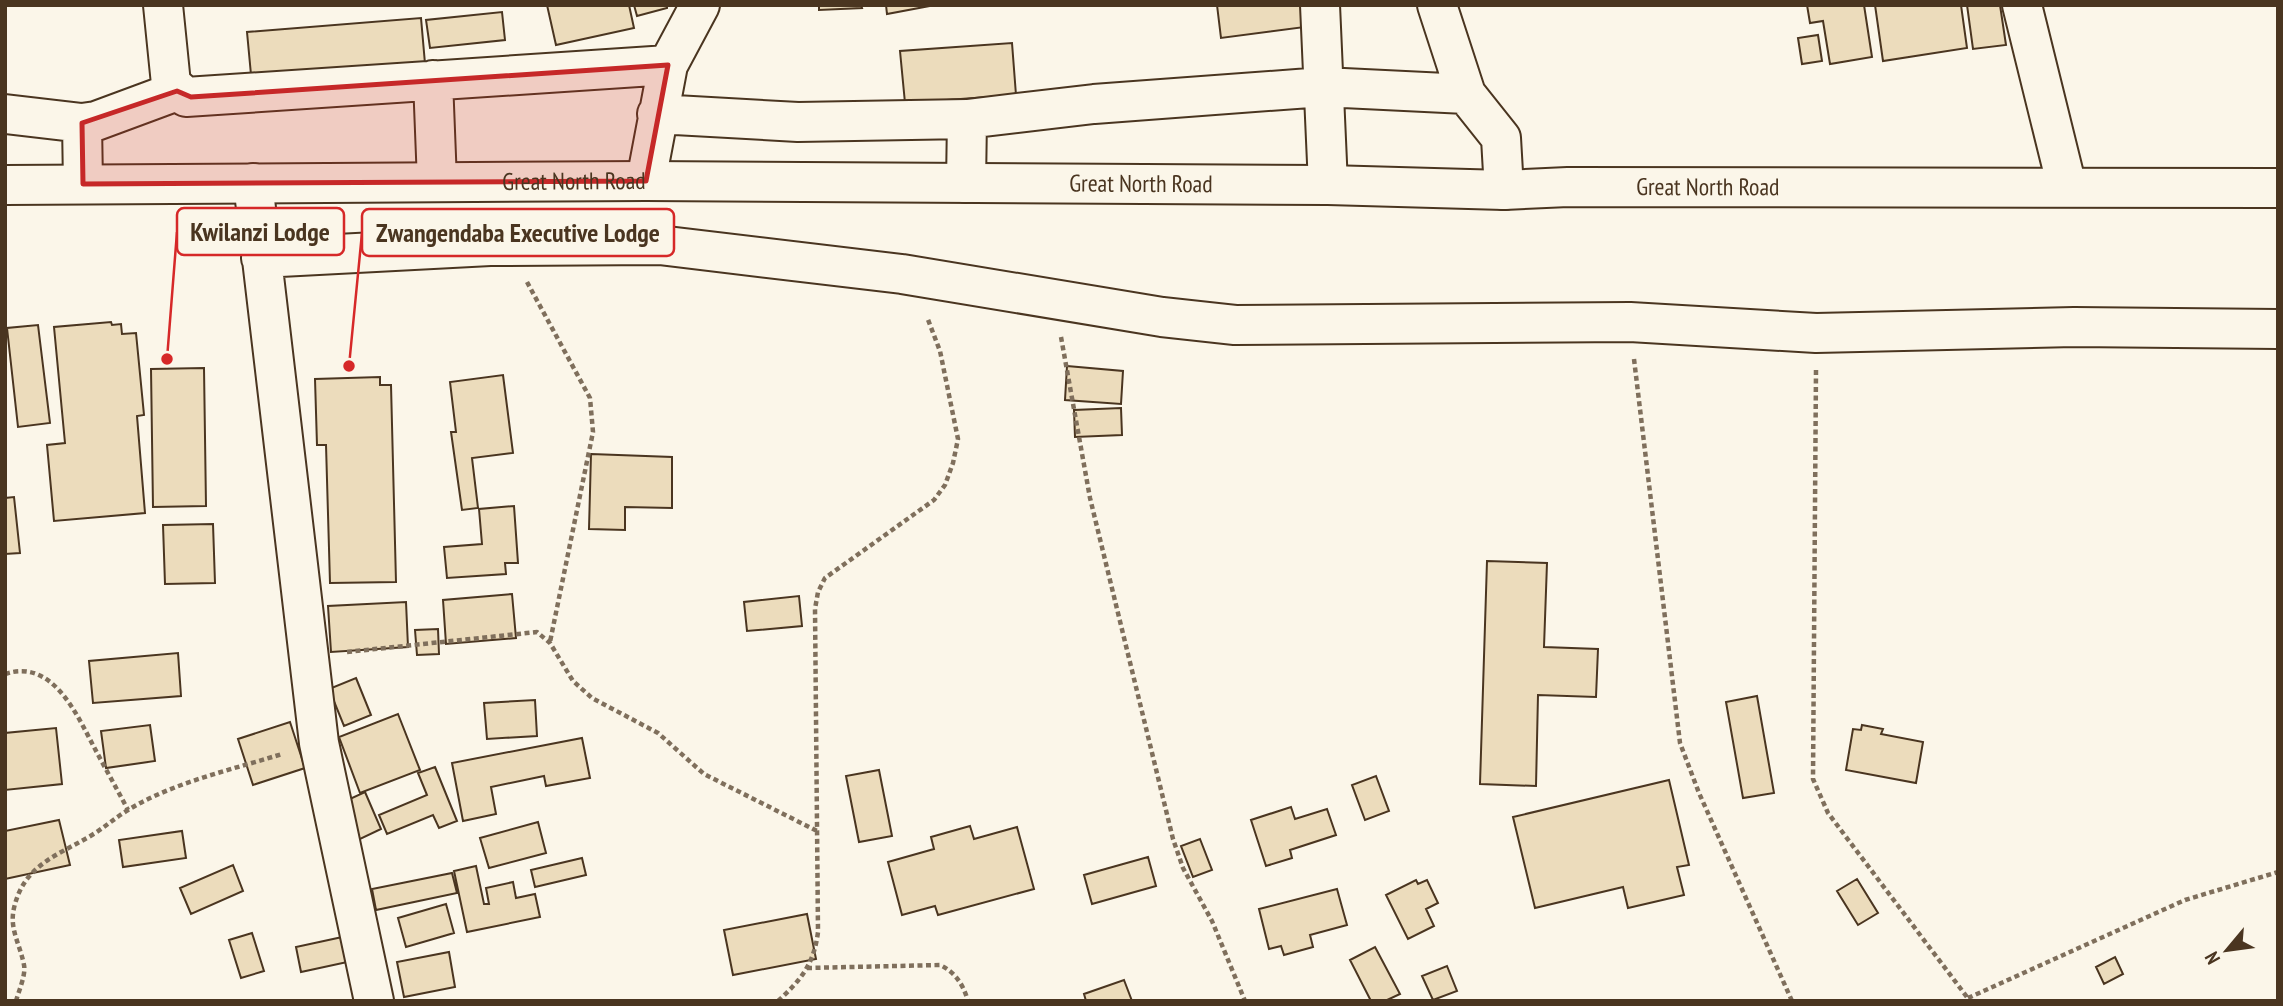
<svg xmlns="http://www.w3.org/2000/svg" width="2283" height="1006" font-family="'PT Sans Narrow',sans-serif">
	<rect width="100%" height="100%" fill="#fbf6e9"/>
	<path fill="#ecdcbc" stroke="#4a3520" stroke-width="2" d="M547 5H629L634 28 556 45Z
		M634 5H667V8L637 16Z
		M819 5H861L862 8 819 10Z
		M886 5H935L887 14Z
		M1217 5H1302L1305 27 1221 38Z
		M1807 5H1864L1872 57 1830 64 1823 21 1810 23Z
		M1875 5H1961L1967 48 1883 61Z
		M1967 5H2000L2006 45 1973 49Z
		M502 12 505 40 430 48 426 20Z
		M421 18 426 75 253 96 247 32Z
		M1818 35 1822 61 1802 64 1798 38Z
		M1012 43 1016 95 905 103 900 51Z
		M111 322 112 325 121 324 122 334 136 333 144 415 137 416 145 513 54 521 47 445 65 443 54 327Z
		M38 325 50 423 18 427 7 328Z
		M1067 366 1123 371 1121 404 1065 400Z
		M204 368 206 506 153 507 151 369Z
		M503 375 513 453 472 458 478 508 462 510 451 432H456L450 382Z
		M380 377V385H391L396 582 330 583 326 445H317L315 379Z
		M1121 408 1122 435 1075 437 1074 410Z
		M591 454 672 457V508L625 507V530L589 529Z
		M14 497 20 553 5 554V498Z
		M514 506 518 563H505L506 574 447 578 444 547 482 544 479 509Z
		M213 524 215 583 165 584 163 525Z
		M1487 561 1547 563 1544 647 1598 649 1596 697 1538 695 1536 786 1480 784Z
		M512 594 516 638 446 644 443 600Z
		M799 596 802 626 747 631 744 602Z
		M406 602 408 647 331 652 328 606Z
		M438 629 439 654 417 655 415 630Z
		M178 653 181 696 93 703 89 661Z
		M356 678 371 715 344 726 329 689Z
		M1757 696 1774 793 1743 798 1726 702Z
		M535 700 537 736 487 739 484 703Z
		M398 714 420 770 360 793 339 737Z
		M290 722 305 768 253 785 238 739Z
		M150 725 155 761 106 768 101 731Z
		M1862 725 1883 729 1881 734 1923 742 1916 783 1846 770 1853 729 1861 730Z
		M56 728 62 784 5 790V733Z
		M582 738 590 778 546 786 544 776 491 787 496 814 463 821 452 763Z
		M435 767 457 821 439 828 433 815 387 834 379 815 427 795 418 773Z
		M879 770 892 836 859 842 846 776Z
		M1376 776 1389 811 1365 820 1352 785Z
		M1669 780 1689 865 1677 867 1684 895 1628 908 1623 887 1535 908 1513 817Z
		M365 792 381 829 358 840 341 803Z
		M1291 807 1295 819 1327 809 1336 835 1290 850 1292 858 1266 866 1251 820Z
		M59 820 70 865 5 879V831Z
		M538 822 546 853 489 868 480 838Z
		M970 826 974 839 1017 827 1034 889 938 915 935 906 902 915 888 862 934 849 931 837Z
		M182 831 186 858 123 867 119 840Z
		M1200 839 1212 870 1193 877 1181 846Z
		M1148 857 1156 886 1092 904 1084 875Z
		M582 858 586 875 535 887 531 870Z
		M233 865 243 891 191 914 180 888Z
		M476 866 484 904H489L486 888 513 882 516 898 535 894 540 917 467 932 454 871Z
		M452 873 457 893 376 910 372 889Z
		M1857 879 1878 913 1858 925 1837 891Z
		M1416 880 1418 884 1427 880 1438 903 1426 909 1434 926 1408 939 1386 895Z
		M1337 889 1347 925 1310 935 1313 947 1284 955 1281 946 1269 949 1259 909Z
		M446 904 454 933 406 947 398 918Z
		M807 914 816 959 733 975 724 930Z
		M252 933 264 971 241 978 229 940Z
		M347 936 352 961 301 972 296 947Z
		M1375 947 1400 994 1385 1001H1371L1350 960Z
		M449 952 455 987 404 997 397 962Z
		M2115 957 2123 974 2104 984 2096 967Z
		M1447 966 1457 991 1433 1000 1422 976Z
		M1124 980 1132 1001H1086L1084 994Z"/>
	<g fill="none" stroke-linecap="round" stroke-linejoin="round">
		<g stroke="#4a3520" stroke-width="42">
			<path id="minor" d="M163 5 171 84 186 97 668 65
				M1320 5 1328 185
				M1437 5 1466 94 1501 138 1504 190
				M2022 5 2067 187
				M433 80 437 182
				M5 114 82 123 96 121 177 91
				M657 114 798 122 967 119 1094 104 1323 87 1466 94
				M82 123 83 184
				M646 181 668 65 700 5
				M253 183 319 743 374 1001
				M966 183 967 119
				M261 258 490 246 659 245 902 274 1162 317 1235 325 1630 322 1816 333 2074 327 2278 329"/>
		</g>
		<g stroke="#4a3520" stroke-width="42">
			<g id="highway">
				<path id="s1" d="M5 185 646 181 1328 185 1504 190 1568 187 2278 188"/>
			</g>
		</g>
		<path stroke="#7f6f5c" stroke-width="4.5" stroke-dasharray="5 3.5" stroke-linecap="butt" d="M527 282 590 398 593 432 550 642
			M1061 337 1090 498 1173 839 1183 868 1212 921 1245 1001
			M1634 359 1680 743 1699 793 1792 1001
			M1816 370 1813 779 1828 813 1970 1001
			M347 652 537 632 550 643 573 681 592 698 658 733 704 774 817 831
			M5 674C52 658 76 713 94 747 105 768 117 789 128 810
			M807 968 940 965C955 972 963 984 968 1001
			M1968 998 2185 900 2278 872
			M16 1001C19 990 26 975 24 965 20 944 9 929 14 908 24 864 59 855 92 835 105 827 115 818 128 810 174 782 231 770 282 754
			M778 1001C801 980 814 964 818 932L815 609 818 592 825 578 934 500 945 485 953 463 958 439 940 351 927 317"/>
		<use href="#minor" stroke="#fbf6e9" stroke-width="38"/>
		<use href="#highway" stroke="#fbf6e9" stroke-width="38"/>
	</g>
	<path fill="#c62828" fill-opacity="0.2" stroke="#c62828" stroke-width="5" stroke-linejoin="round" d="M668 65 646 181 83 184 82 123 177 91 191 97Z"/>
	<g text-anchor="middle" stroke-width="5" stroke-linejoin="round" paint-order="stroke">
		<g font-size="24" fill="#4a3520" stroke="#fbf6e9">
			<text dy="8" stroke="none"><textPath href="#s1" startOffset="569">Great North Road</textPath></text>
			<text dy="8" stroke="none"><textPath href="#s1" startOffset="1136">Great North Road</textPath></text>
			<text dy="8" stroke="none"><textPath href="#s1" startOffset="1703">Great North Road</textPath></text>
		</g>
	</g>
	<path fill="none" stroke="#d62828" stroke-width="2.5" d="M167 359L177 232M349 366L362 233"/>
	<g fill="#d62828" stroke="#fbf6e9" stroke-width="2.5">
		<circle cx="167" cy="359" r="7"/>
		<circle cx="349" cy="366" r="7"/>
	</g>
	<g fill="#fbf6e9" stroke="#d62828" stroke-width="2.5">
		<rect x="177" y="208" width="167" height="47" rx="7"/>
		<rect x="362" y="209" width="312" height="47" rx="7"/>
	</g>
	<g font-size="26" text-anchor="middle" font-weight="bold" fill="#4a3520">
		<text x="260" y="241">Kwilanzi Lodge</text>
		<text x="518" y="242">Zwangendaba Executive Lodge</text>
	</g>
	<rect width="2283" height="1006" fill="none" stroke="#4a3520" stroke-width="14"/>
	<g transform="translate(2227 950) rotate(241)" stroke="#fbf6e9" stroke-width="5" paint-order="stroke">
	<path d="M0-5L12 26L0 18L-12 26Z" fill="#4a3520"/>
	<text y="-10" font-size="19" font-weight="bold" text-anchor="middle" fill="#4a3520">N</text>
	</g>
</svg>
